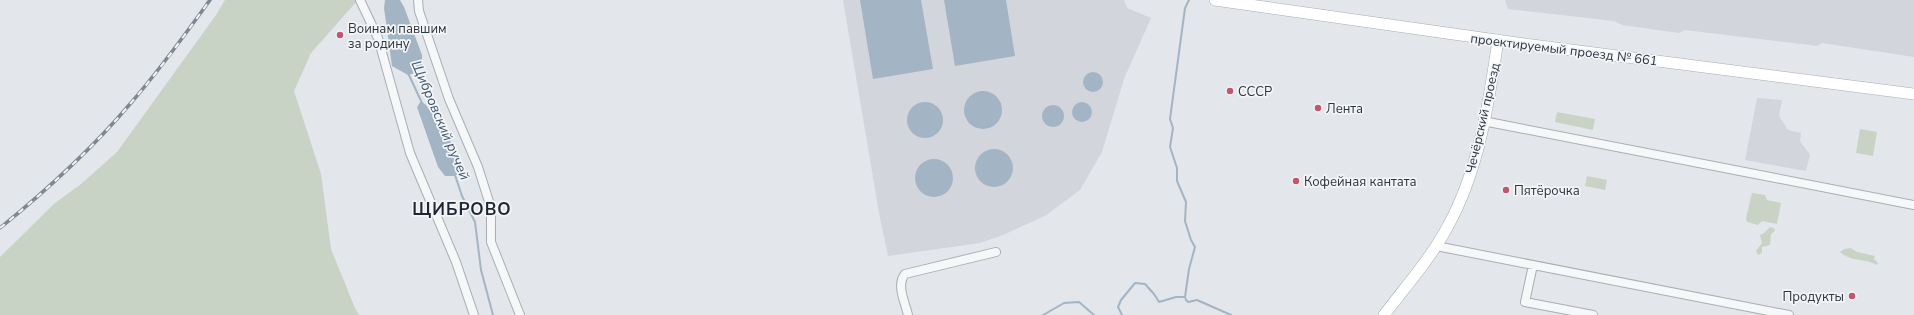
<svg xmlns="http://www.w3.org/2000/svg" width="1914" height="315" font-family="'Nunito Sans',sans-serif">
	<rect width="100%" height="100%" fill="#e3e6ea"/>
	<path fill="#d2d5db" d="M843 0H1124L1127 8 1151 18 1124 79 1102 152 1080 190 1045 216 1003 235 980 243 888 256 879 213Z
		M1505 0H1914V57L1822 43 1818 46 1685 30 1679 33 1622 25 1614 21 1508 9Z
		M1757 98 1782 100 1779 116 1788 130 1801 133 1800 141 1810 155 1806 171 1745 160Z"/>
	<path fill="#c9d3c5" d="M225 0H358L311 53 294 91 321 174 331 249 355 308 359 315H0V257L55 203 81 184 117 152 216 15Z
		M1557 112 1595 119 1593 130 1555 122Z
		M1860 129 1877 132 1873 156 1856 153Z
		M1587 176 1607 180 1605 190 1585 186Z
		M1752 193 1765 195 1767 200 1781 203 1777 224 1762 221 1758 225 1747 222 1746 218Z
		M1770 227 1774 228 1775 231 1771 234 1770 245 1762 247V253L1758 255 1756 251 1762 243 1760 235 1764 233Z
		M1851 248 1857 252 1875 256 1874 259 1878 263 1877 265C1864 258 1851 262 1840 252L1844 249Z"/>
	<path fill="#a3b5c5" d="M385 0H400L404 7 422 55V67L415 73 408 75 392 66 384 8Z
		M860 0H921L933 69 873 79Z
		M944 0H1006L1015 56 955 66Z
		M1083 82a10 10 0 1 1 20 0a10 10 0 1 1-20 0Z
		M964 110a19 19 0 1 1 38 0a19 19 0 1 1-38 0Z
		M421 101 426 105C438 121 460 150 460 171L455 176H445L438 167 417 107Z
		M907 120a18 18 0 1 1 36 0a18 18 0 1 1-36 0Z
		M1072 112a10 10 0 1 1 20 0a10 10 0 1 1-20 0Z
		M1042 116a11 11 0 1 1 22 0a11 11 0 1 1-22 0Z
		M975 168a19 19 0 1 1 38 0a19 19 0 1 1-38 0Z
		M915 178a19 19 0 1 1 38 0a19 19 0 1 1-38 0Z"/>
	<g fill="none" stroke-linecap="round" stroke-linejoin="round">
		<path stroke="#a3b5c5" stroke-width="2" d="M408 73 422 103
			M455 175 462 196 475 222 481 270 493 315
			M1185 297 1189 269 1195 247 1191 240 1185 221 1186 202 1177 181V168L1170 147 1173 128 1170 119 1185 8 1189 0
			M1185 297 1186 300 1188 302 1197 300 1231 315
			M1043 315 1064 303 1079 302 1094 315
			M1122 315 1118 307 1121 300 1135 283 1145 284 1154 294 1159 302 1176 297H1185"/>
		<g stroke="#a9adb4" stroke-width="10">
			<path id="minor" d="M360 0 378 38 410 153 456 262 474 315
				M418 0 419 11 449 99 478 167 491 208V242L520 315
				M1483 121 1914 205
				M1436 246 1789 315
				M1533 265 1525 302 1593 315
				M908 315C905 302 896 285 905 274L996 252"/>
		</g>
		<g stroke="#a9adb4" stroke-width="12">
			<path id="secondary" d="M1215 0 1524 44 1914 94
				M1384 315C1406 286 1431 258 1448 226 1479 170 1489 102 1498 40"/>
		</g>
		<use href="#minor" stroke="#f6f7f8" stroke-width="8"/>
		<use href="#secondary" stroke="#fff" stroke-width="11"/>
		<g stroke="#7f8792" stroke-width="3.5">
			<path id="rail" d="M0 228C47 190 91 150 130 104 159 71 184 36 210 0"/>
		</g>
		<use href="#rail" stroke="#f3f5f7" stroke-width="2" stroke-dasharray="6" stroke-linecap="butt"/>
	</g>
	<g fill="#bf586c" stroke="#f3f5f7" stroke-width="1.5">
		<circle cx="340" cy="35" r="4"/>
		<circle cx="1230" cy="91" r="4"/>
		<circle cx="1318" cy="108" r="4"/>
		<circle cx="1296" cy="181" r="4"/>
		<circle cx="1506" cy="190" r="4"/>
		<circle cx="1852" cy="296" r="4"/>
	</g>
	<g text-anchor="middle" stroke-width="3.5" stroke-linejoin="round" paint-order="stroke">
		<g font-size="13" fill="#2d3540" stroke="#f3f5f7" text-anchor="start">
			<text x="348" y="33">Воинам павшим<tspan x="348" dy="15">за родину</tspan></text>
			<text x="1238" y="96">СССР</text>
			<text x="1326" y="113">Лента</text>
			<text x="1304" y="186">Кофейная кантата</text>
			<text x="1514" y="195">Пятёрочка</text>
			<text x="1844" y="301" text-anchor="end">Продукты</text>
		</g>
		<g font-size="13" fill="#2d3540" stroke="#f3f5f7">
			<text transform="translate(1564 49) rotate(7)" y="5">проектируемый проезд № 661</text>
			<text transform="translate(1482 118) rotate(-77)" y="5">Чечёрский проезд</text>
		</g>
		<g font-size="14" font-style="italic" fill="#3c556f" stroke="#f3f5f7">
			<text transform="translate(441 120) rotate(67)" y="5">Щибровский ручей</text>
		</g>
		<g font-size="17" font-weight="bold" letter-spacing="1" fill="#1f2631" stroke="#f3f5f7">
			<text x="462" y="215">ЩИБРОВО</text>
		</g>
	</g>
</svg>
